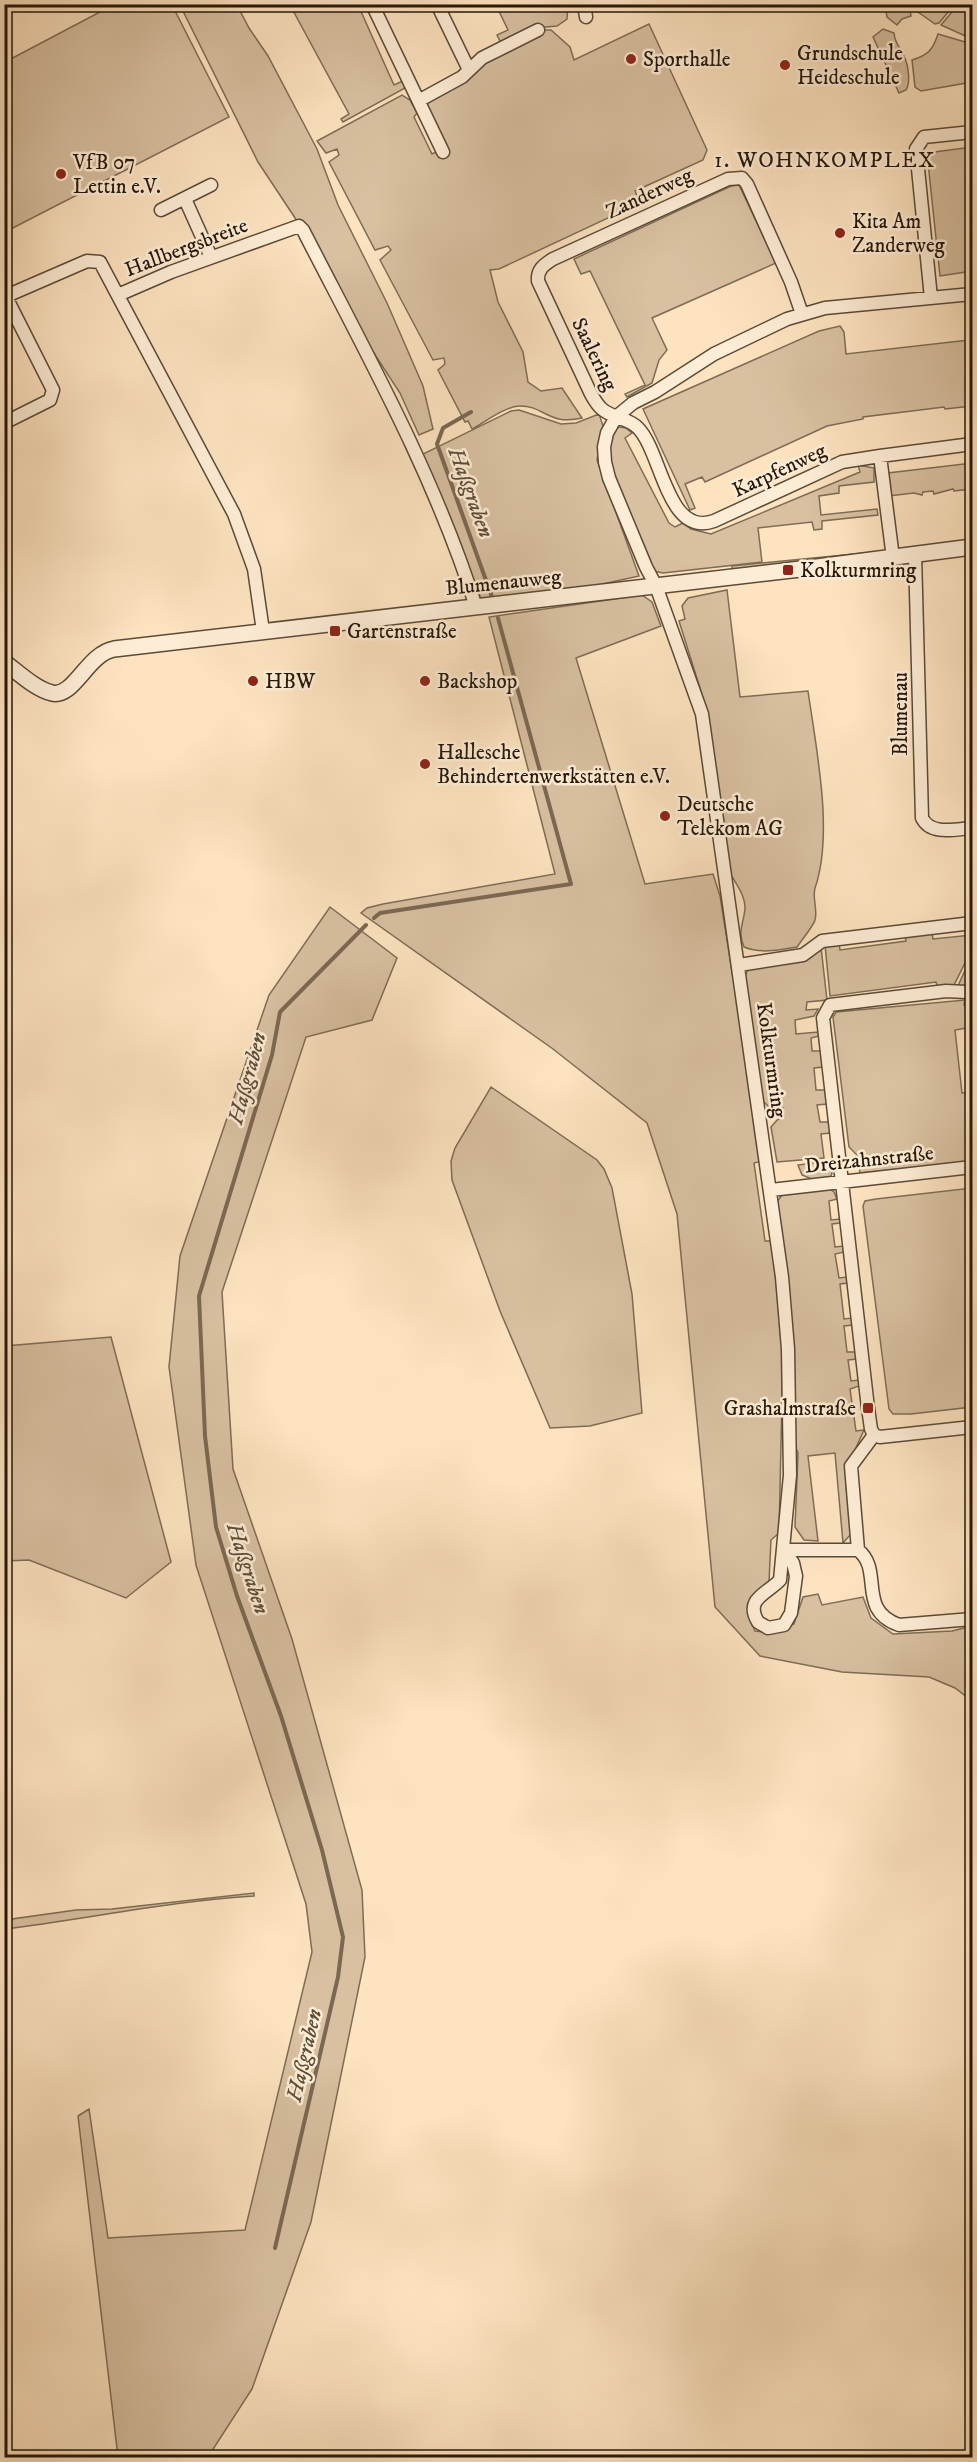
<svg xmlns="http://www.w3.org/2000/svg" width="977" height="2462" font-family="'IM FELL DW Pica',serif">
	<rect width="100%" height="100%" fill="#fde3c0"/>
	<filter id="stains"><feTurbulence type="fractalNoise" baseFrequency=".00333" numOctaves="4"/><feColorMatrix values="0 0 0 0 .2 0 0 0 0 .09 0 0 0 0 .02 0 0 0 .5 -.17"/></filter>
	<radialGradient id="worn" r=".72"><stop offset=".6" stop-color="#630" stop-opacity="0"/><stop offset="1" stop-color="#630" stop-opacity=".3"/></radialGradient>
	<path fill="#d8c0a1" stroke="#7e6c55" stroke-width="1.5" d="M115 4 172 5 229 117 5 232V62Z
		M180 5H237L249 28 268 56 317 149 338 205 387 303 423 386 433 429 419 435 400 393 355 324 303 230 258 162Z
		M290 5H358L394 85 405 80 407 87 343 122 341 119 349 114Z
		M496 5H568L567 19 557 26 535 28 501 43 497 35 508 30Z
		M885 5H903L910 10 911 16 902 19 897 25 887 17Z
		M908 5H954L939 23 935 24Z
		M967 5 972 12V39L941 25 957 6Z
		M649 24 707 150 703 160 635 191 640 203 499 269 490 270 498 302 523 352 528 382 541 391 562 388 582 418C548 426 544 405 519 406 504 407 485 422 472 429L468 421 465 422 438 370 445 364 444 358 433 360 380 260 391 250 388 246 375 250 329 162 339 155 337 149 326 153 317 141 402 95 410 100 417 113 414 117 432 154 442 149 420 100 538 30H551L570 47 574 60Z
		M883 29 894 33C895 44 900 47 904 56 908 64 911 82 906 90L899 93 873 37Z
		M938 34 972 44V82L921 91 915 87 912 60C929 55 933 49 938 34Z
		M972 147V271L940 276 927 153Z
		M739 185 776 263 652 318 667 350 659 360 652 383 627 397 625 394 645 385 590 271 581 274 574 259 731 186Z
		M840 326 844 332 846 354 969 340 972 341V406L945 409 944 407 863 417V419L827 426 705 482 702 477 685 484 695 508 690 510 643 409 819 331Z
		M519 410 561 424 576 423 599 414 603 426 597 460 639 576 562 593 481 599 421 455 511 411Z
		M619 427 626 428 632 433 625 438 669 523 675 527 683 523 691 529 711 534 860 472 858 465 874 468V482L839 486V493L819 496 821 515 877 509 878 515 822 521V529L814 530 812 522 758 528 762 562 663 573 654 571C642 543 603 469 608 441 609 435 614 430 619 427Z
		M972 463V489L954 491 953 489 934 494 933 491 923 492 922 495 914 493 889 496 888 473Z
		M885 551 879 555 732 571V566Z
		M727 590 740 697 808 691C816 748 834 833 815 888 812 898 818 910 815 920 814 925 801 941 797 947 779 950 761 954 744 947 737 931 744 923 745 908 745 896 737 885 731 875L704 701 679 621 685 619 682 606 688 598Z
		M642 595 652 602 661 626 576 658 645 884 713 874 720 896 762 1161 754 1163 765 1241H772L783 1355 779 1533 771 1540 769 1581 750 1598 749 1615 755 1631 772 1633 794 1624 803 1597 818 1594 822 1605 863 1597 871 1618 893 1634 952 1631 972 1626V1701L955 1688 929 1677 842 1672 760 1656 715 1607 677 1214 647 1123 553 1049 361 913 367 908 383 904 555 874 489 617Z
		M330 907 397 958 372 1020 306 1037 222 1292 233 1469 292 1639 362 1890 365 1957 311 2222 252 2389 208 2457H118L78 2116 89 2109 108 2238 245 2230 312 1952 306 1904 196 1565 169 1367 180 1256 269 995Z
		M932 932 933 939 972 935V949L952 989H938L936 982 830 996 825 945 839 943 840 950 906 941 905 936Z
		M821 947 827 1000 807 1002 806 1010 818 1009 814 1016 795 1020 796 1034 818 1032 819 1036 811 1038 812 1051H822L823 1067 814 1068 816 1090H826L827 1104 817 1105 820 1122H830L831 1133 821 1134 824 1158 777 1162 771 1127 777 1120 784 1117 783 1108 769 1107 761 1099 744 979 748 969Z
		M972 955V993L957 988Z
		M965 1000 964 1005 972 1011V1027L955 1030 962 1093 972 1092V1162L860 1173 858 1156 849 1147 833 1017 836 1012Z
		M491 1087 597 1160 604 1169 612 1188 632 1294 642 1413 590 1426 550 1428 500 1311 452 1180 451 1161 455 1148Z
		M836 1160 831 1176 814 1180 802 1175 798 1165Z
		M828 1188 834 1192 837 1199 829 1201 831 1220 840 1219V1223L832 1224 835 1247 844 1246V1252L835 1254 839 1278 847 1277 848 1283 840 1284 844 1319 852 1318 853 1325 844 1326 847 1352H856V1359L848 1360 851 1381 859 1380V1386L850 1389 856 1431 864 1430 846 1470V1485L851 1534 843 1543 835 1453 808 1456 818 1541 804 1540 795 1527 798 1453 793 1441 777 1202 782 1195 787 1194Z
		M972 1188V1407L911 1414H893L889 1409 863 1206 865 1201 876 1199Z
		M111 1337 171 1562 126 1598 29 1560 5 1561V1346Z
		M254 1893V1896C170 1901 88 1919 5 1929V1920L76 1910 112 1909Z"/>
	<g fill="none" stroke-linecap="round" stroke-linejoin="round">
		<path stroke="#7b6852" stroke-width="4" d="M471 412 443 428 437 444 492 597
			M374 918 380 913 571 884 498 618
			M275 2248 338 1977 343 1937 322 1850 281 1716 237 1596 216 1527 205 1436 199 1296 272 1055 280 1012 366 925"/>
		<g stroke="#5b4a37" stroke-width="15">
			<path id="minor" d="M372 4 443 152
				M437 4 469 70
				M584 4 586 17
				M420 100 462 77 482 58 538 30
				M185 199 211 257
				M161 210 211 185
				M118 295 171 272 299 226 303 230C366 353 434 474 476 607
				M4 297 87 261 100 262 234 514 254 569 263 631
				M931 298 916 149 924 137 972 132
				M802 314 791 282 747 184 742 178 728 179 553 259C544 265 537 269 538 281L591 394C594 399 597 405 602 409 612 418 629 418 638 428 662 452 667 538 714 521L842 462 880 456
				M4 423 50 400 53 390 6 297
				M915 554 922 818C931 836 956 829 972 828
				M893 558 880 456 972 444
				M739 965 803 955 822 941 972 923
				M771 1190 972 1167
				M874 1435 871 1429 868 1408 823 1018 830 1005 946 991 966 992 972 995
				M874 1435 880 1437 972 1427
				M784 1550 793 1563 796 1576 791 1613 784 1625 768 1628 758 1622C744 1599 767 1594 780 1580L790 1475 788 1349 782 1277 702 714 656 586 646 567 609 478 605 462 604 447 607 433 616 417 633 403 655 392 714 354 787 319 825 308 972 294
				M784 1550H858C884 1570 856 1610 899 1625L972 1619
				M858 1550 851 1466 874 1435"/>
		</g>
		<g stroke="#5b4a37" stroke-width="18">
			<path id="tertiary" d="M4 662C18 672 35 689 52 693 74 698 87 654 114 649L809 568 972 547"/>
		</g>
		<use href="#minor" stroke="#feedd6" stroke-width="12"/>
		<use href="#tertiary" stroke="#feedd6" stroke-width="15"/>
	</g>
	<g fill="#8f2418" stroke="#feedd6" stroke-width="2">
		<circle cx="631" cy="59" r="6"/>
		<circle cx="785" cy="65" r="6"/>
		<circle cx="61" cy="174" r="6"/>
		<circle cx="840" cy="233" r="6"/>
		<rect x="782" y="564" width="12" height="12" rx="3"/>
		<rect x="329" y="625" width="12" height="12" rx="3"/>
		<circle cx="253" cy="681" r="6"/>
		<circle cx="425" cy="681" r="6"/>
		<circle cx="425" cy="764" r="6"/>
		<circle cx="665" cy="816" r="6"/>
		<rect x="862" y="1402" width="12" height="12" rx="3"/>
	</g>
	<g text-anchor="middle" stroke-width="5" stroke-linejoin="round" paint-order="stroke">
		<g font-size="21" fill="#251709" stroke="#feedd6" text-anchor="start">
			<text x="797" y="60">Grundschule<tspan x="797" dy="24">Heideschule</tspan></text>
			<text x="643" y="66">Sporthalle</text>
			<text x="73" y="169">VfB 07<tspan x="73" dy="24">Lettin e.V.</tspan></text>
			<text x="852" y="228">Kita Am<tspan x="852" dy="24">Zanderweg</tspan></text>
			<text x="800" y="577">Kolkturmring</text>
			<text x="347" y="638">Gartenstraße</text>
			<text x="265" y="688">HBW</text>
			<text x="437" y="688">Backshop</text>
			<text x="437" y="759">Hallesche<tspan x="437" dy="24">Behindertenwerkstätten e.V.</tspan></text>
			<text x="677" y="811">Deutsche<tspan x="677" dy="24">Telekom AG</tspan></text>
			<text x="856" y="1415" text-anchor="end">Grashalmstraße</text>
		</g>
		<g font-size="21" fill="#251709" stroke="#feedd6">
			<text transform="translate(649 193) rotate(-25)" y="7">Zanderweg</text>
			<text transform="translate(186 247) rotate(-21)" y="7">Hallbergsbreite</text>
			<text transform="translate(595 354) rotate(64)" y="7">Saalering</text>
			<text transform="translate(779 470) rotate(-25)" y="7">Karpfenweg</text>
			<text transform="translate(503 582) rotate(-6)" y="7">Blumenauweg</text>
			<text transform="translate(900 714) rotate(-90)" y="7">Blumenau</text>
			<text transform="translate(772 1060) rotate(82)" y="7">Kolkturmring</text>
			<text transform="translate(869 1159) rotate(-6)" y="7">Dreizahnstraße</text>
		</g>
		<g font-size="22" letter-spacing="1.5" fill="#251709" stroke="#feedd6">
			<text x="825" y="167">1. WOHNKOMPLEX</text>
		</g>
		<g font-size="22" font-style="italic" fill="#5e4d39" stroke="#feedd6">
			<text transform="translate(472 492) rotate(70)" y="8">Haßgraben</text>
			<text transform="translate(246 1078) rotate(-75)" y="8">Haßgraben</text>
			<text transform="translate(249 1568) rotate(72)" y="8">Haßgraben</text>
			<text transform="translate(303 2055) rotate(-77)" y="8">Haßgraben</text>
		</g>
	</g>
	<rect width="977" height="2462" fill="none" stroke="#fde3c0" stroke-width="24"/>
	<rect x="6" y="6" width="965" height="2450" fill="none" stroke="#251709" stroke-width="3"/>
	<rect x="12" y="12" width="953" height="2438" fill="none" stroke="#251709" stroke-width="1.5"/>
	<rect width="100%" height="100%" filter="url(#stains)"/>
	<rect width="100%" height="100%" fill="url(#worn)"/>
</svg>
